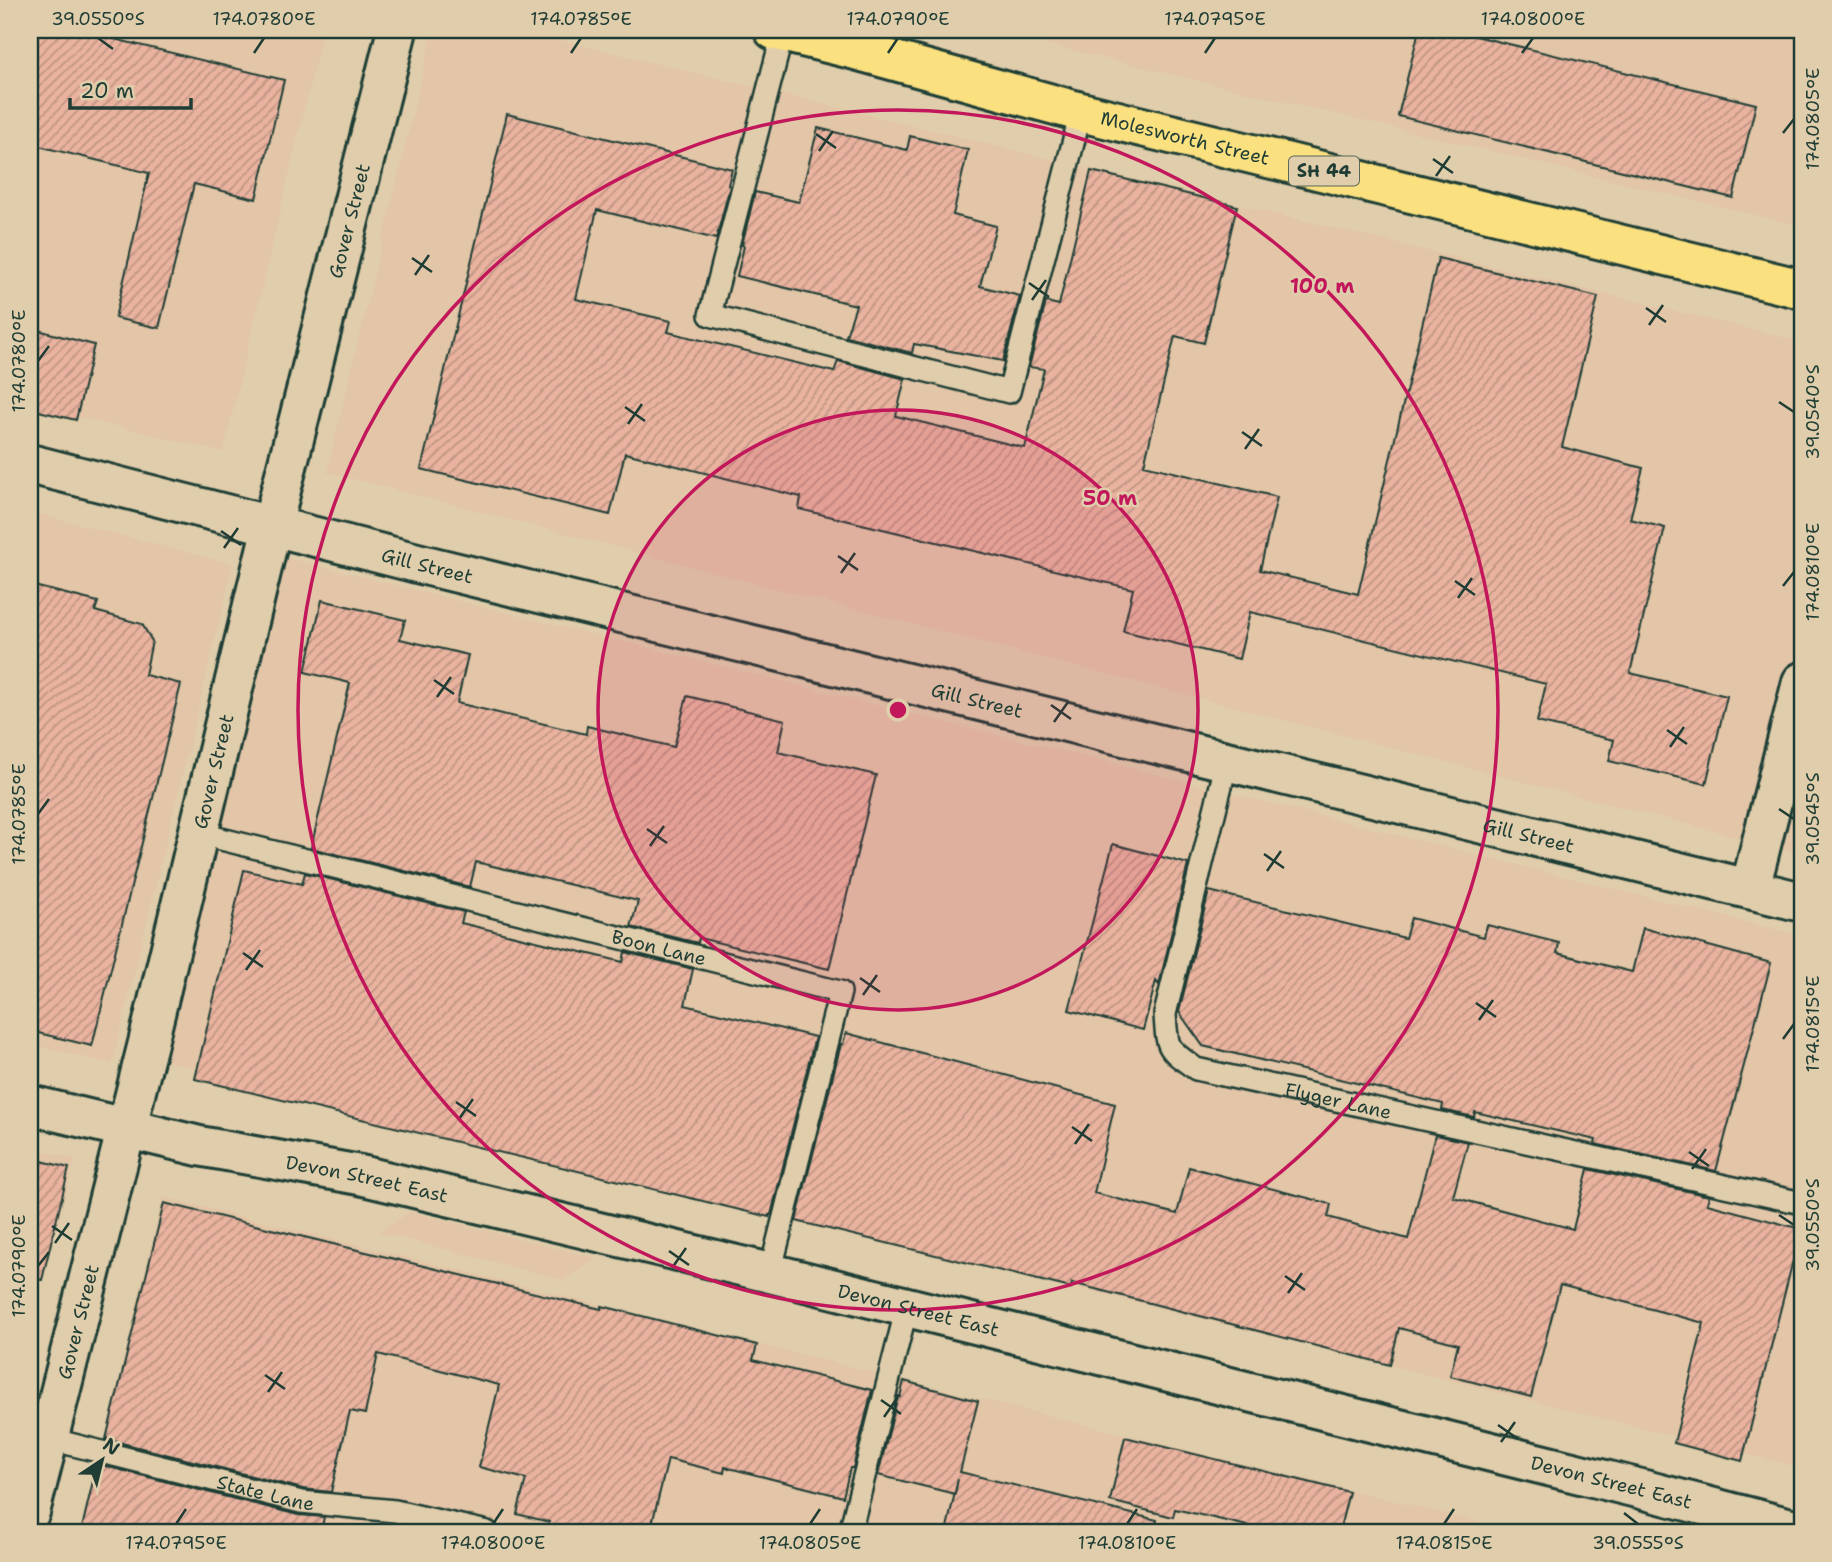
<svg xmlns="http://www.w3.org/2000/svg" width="1832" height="1562" font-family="'Shantell Sans',sans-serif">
	<defs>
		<pattern id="building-hatch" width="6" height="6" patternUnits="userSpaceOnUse" patternTransform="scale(1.75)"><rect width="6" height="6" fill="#eab39f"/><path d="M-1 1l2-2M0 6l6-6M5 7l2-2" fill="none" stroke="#bd9382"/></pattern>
	</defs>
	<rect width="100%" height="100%" fill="#e0cdab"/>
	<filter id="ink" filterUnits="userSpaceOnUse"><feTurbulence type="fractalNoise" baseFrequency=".0143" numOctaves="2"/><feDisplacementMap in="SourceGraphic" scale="14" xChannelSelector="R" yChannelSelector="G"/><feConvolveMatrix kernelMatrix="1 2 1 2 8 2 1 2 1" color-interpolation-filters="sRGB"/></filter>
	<g filter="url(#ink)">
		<path fill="#e3c5a7" d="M30 30H323L223 452 30 405Z
			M433 30H519L1802 342V854L327 472Z
			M988 30H1789L1802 33V226Z
			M30 512 233 564 112 1064 30 1044Z
			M279 556 1802 936V1468L155 1058Z
			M30 1148 75 1159 30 1326Z
			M163 1197 1519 1532H83Z
			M410 1212 596 1258 564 1280 379 1232Z"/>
		<path fill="url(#building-hatch)" stroke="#1f3d34" stroke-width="2" d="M30 30H77L284 80 256 199 194 184 159 328 115 318 149 173 30 144Z
			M1419 30H1451L1756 104 1733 198 1398 116Z
			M507 114 732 169 728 185 730 186 716 239 597 210 576 299 671 321 668 332 834 372 838 361 905 379 896 416 1025 448 1044 369 1029 367 1046 302 1059 305 1091 171 1237 206 1204 343 1175 336 1144 465 1277 497 1260 570 1358 594 1438 258 1598 297 1562 447 1643 468 1630 519 1665 528 1630 673 1727 696 1706 784 1609 761 1614 740 1537 722 1546 684 1250 612 1239 659 1123 631 1133 589 799 509 801 497 625 453 610 515 421 469Z
			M818 128 907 150 910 136 968 150 953 215 996 226 980 286 1020 296 1003 361 914 344 912 353 846 336 856 305 737 276 744 246 742 245 755 192 799 202Z
			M38 330 94 345 76 420 30 409V363Z
			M30 585 98 602 95 611 142 624 152 641 145 675 181 684 92 1046 30 1031Z
			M322 600 405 620 400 639 468 655 457 703 586 734 587 726 674 747 687 696 785 720 778 752 876 775 829 969 699 938 698 943 631 927 638 901 476 862 470 887 311 848 350 683 305 672Z
			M1113 844 1188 864 1159 985 1156 981 1143 1030 1069 1010Z
			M244 870 302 884 305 873 464 912 461 923 623 962 625 952 693 969 685 1005 815 1037 771 1215H769V1217L195 1079Z
			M1209 891 1405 938 1411 918 1484 937 1487 925 1559 943 1557 953 1632 972 1643 928 1771 963 1716 1171 1595 1144 1596 1140 1475 1112 1474 1117 1442 1110 1443 1104 1203 1046 1179 1012Z
			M846 1033 1115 1104 1094 1193 1177 1214 1189 1167 1331 1204 1328 1217 1408 1239 1435 1135 1468 1142 1453 1197 1573 1229 1588 1169 1709 1196 1707 1204 1801 1229 1742 1461 1674 1443 1704 1323 1560 1285 1531 1397 1450 1376 1458 1344 1399 1328 1390 1365 1072 1283 1071 1288 796 1221 841 1044H843Z
			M30 1158 69 1168 42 1280 30 1278Z
			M164 1203 601 1309 602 1306 757 1345 753 1360 872 1390 853 1468H850L843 1497 725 1467 724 1473 668 1459 650 1532H546L549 1522 517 1514 526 1479 479 1467 499 1385 378 1354 365 1414 350 1411 331 1492 303 1489 106 1439Z
			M904 1381 978 1401 960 1472 1157 1520 1155 1532H946L958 1479 955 1494 878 1475 898 1396 900 1397Z
			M1125 1437 1349 1492 1339 1532H1273L1175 1509 1173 1517 1110 1501Z
			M97 1464 298 1515 324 1517 321 1532H81Z"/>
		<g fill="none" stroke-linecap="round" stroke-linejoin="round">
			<g stroke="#1f3d34" stroke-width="26">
				<g id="service">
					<path d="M783 32 710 315 1009 392 1081 112"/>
					<path id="s1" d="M1227 761 1165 1014C1167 1050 1167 1048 1196 1069L1802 1203"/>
					<path id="s2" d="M197 833 840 992 770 1273"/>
					<path id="s3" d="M30 1434 301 1502 395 1511 487 1532"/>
					<path d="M850 1532 907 1307"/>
				</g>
			</g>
			<g stroke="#1f3d34" stroke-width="44">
				<g id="minor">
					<path id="s4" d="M30 464 421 564 1802 902"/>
					<path d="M1750 889 1802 682"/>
					<path id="s5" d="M30 1512 148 1043 272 526 397 30"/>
				</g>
			</g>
			<g stroke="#1f3d34" stroke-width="44">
				<g id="tertiary">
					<path id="s6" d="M30 1105 199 1146 360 1175 770 1273 1641 1489 1802 1531"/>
				</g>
			</g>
			<g stroke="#1f3d34" stroke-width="44">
				<g id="trunk">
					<path id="s7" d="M774 30 848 48 1081 112 1802 289"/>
				</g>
			</g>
			<use href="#service" stroke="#e0cdab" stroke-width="21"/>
			<use href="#minor" stroke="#e0cdab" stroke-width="38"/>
			<use href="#tertiary" stroke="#e0cdab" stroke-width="38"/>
			<use href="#trunk" stroke="#fbe080" stroke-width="38"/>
		</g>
	</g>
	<path fill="none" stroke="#1f3d34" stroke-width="2.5" d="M98 38 113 49M254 53 264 38M571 53 581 38M888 53 898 38M1205 53 1215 38M1522 53 1533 38M1783 133 1794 119M816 134 836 148M819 151 833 131M1433 159 1453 173M1436 176 1450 156M412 258 432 272M415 275 429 255M1029 283 1049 297M1032 300 1046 280M1646 308 1666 322M1649 325 1663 305M38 361 49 346M1779 402 1794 412M625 407 645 421M628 424 642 404M1242 432 1262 446M1245 449 1259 429M221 531 241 545M224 548 238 528M838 556 858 570M841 573 855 553M1455 581 1475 595M1783 586 1794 572M1458 598 1472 578M434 680 454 694M437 697 451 677M1051 705 1071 719M1054 722 1068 702M1667 730 1687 744M1670 747 1684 727M1779 809 1794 819M38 814 49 799M647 829 667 843M650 846 664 826M1264 854 1284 868M1267 871 1281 851M243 953 263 967M246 970 260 950M860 978 880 992M863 995 877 975M1476 1003 1496 1017M1479 1020 1493 1000M1783 1039 1794 1024M456 1102 476 1116M459 1119 473 1099M1072 1127 1092 1141M1075 1144 1089 1124M1689 1152 1709 1166M1692 1169 1706 1149M1779 1215 1794 1225M52 1226 72 1240M55 1243 69 1223M669 1251 689 1265M38 1266 49 1252M672 1268 686 1248M1285 1276 1305 1290M1288 1293 1302 1273M265 1375 285 1389M268 1392 282 1372M881 1400 901 1414M884 1417 898 1397M1498 1425 1518 1439M1501 1442 1515 1422M1624 1513 1638 1524M176 1524 186 1509M493 1524 503 1509M810 1524 820 1509M1127 1524 1137 1509M1444 1524 1454 1509"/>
	<circle cx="898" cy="710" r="300" fill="#c2185b" fill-opacity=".12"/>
	<g fill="none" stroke="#c2185b" stroke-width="3.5">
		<circle cx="898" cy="710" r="300"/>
		<circle cx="898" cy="710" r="600"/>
	</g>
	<g text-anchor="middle" stroke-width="5" stroke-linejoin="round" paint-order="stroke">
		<rect fill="#e0cdab" stroke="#596858" stroke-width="2" x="1289" y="156.5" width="70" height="29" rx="5"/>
		<g font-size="18" font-weight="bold" fill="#1f3d34">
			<text x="1324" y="177">SH 44</text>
		</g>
		<g font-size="19" fill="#1f3d34" stroke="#e0cdab">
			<text dy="7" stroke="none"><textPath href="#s7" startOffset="425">Molesworth Street</textPath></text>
			<text dy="7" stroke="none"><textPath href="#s5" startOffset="1330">Gover Street</textPath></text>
			<text dy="7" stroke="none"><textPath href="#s4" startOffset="410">Gill Street</textPath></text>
			<text dy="7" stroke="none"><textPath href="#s4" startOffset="976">Gill Street</textPath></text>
			<text dy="7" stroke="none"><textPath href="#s5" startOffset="763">Gover Street</textPath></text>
			<text dy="7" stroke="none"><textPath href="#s4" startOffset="1544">Gill Street</textPath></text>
			<text dy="7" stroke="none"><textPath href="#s2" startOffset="476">Boon Lane</textPath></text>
			<text dy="7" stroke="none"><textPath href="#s1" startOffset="474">Flyger Lane</textPath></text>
			<text dy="7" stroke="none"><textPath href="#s6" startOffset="345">Devon Street East</textPath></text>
			<text dy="7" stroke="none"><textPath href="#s6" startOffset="912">Devon Street East</textPath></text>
			<text dy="7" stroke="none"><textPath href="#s5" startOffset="196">Gover Street</textPath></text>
			<text dy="7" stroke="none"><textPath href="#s6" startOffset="1626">Devon Street East</textPath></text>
			<text dy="7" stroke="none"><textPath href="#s3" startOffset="243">State Lane</textPath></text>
		</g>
	</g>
	<circle cx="898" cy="710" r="10" fill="#c2185b" stroke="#e0cdab" stroke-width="3.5"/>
	<g font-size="21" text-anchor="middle" font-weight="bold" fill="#c2185b" stroke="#e0cdab" stroke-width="5" stroke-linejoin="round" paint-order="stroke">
		<text x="1322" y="293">100 m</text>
		<text x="1110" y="505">50 m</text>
	</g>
	<rect width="1832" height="1562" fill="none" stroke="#e0cdab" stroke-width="77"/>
	<g transform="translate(102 1460) rotate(35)" stroke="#e0cdab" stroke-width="5" paint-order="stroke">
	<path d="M0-5L12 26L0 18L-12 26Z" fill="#1f3d34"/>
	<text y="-10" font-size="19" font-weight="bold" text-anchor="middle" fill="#1f3d34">N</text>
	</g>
	<path d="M70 98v10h121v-10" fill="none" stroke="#1f3d34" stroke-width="3.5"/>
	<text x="80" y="98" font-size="21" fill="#1f3d34" stroke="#e0cdab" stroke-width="5" paint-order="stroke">20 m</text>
	<rect x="38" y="38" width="1756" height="1486" fill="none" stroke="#1f3d34" stroke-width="2.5"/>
	<g font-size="18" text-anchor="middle" fill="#1f3d34">
		<text x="98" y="25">39.0550°S</text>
		<text x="264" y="25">174.0780°E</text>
		<text x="581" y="25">174.0785°E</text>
		<text x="898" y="25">174.0790°E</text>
		<text x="1215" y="25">174.0795°E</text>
		<text x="1533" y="25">174.0800°E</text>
		<text transform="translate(1813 119) rotate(-90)" y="6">174.0805°E</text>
		<text transform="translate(19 361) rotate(-90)" y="6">174.0780°E</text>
		<text transform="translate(1813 412) rotate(-90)" y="6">39.0540°S</text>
		<text transform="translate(1813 572) rotate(-90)" y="6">174.0810°E</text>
		<text transform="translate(19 814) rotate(-90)" y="6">174.0785°E</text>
		<text transform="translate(1813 819) rotate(-90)" y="6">39.0545°S</text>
		<text transform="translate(1813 1024) rotate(-90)" y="6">174.0815°E</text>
		<text transform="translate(1813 1225) rotate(-90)" y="6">39.0550°S</text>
		<text transform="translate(19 1266) rotate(-90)" y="6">174.0790°E</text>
		<text x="176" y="1549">174.0795°E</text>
		<text x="493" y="1549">174.0800°E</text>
		<text x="810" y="1549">174.0805°E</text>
		<text x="1127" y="1549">174.0810°E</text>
		<text x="1444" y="1549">174.0815°E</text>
		<text x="1638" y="1549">39.0555°S</text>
	</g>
</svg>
